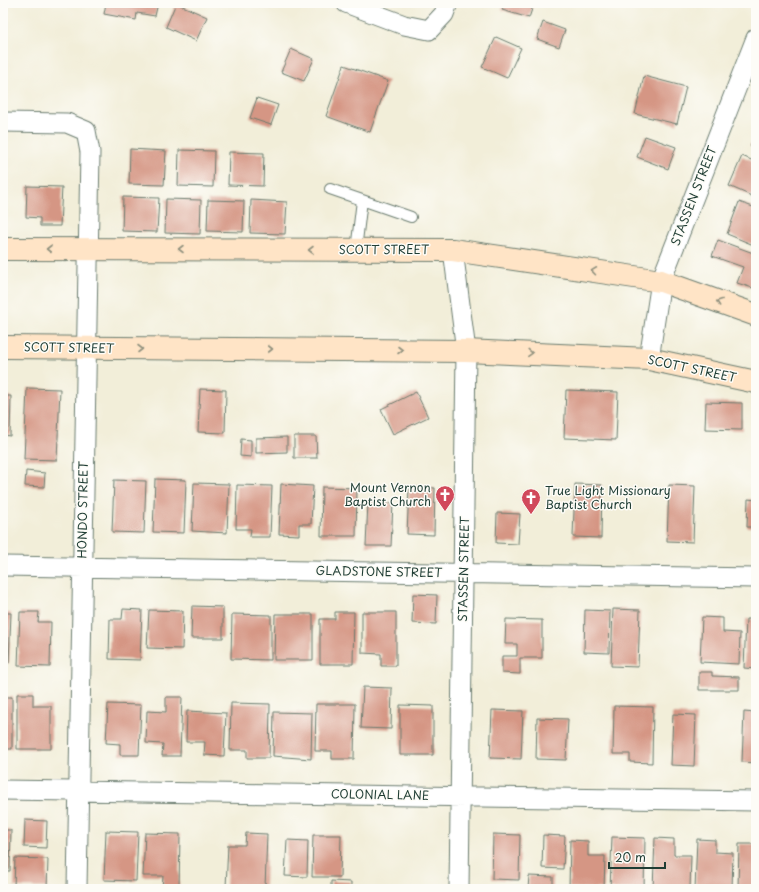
<svg xmlns="http://www.w3.org/2000/svg" width="759" height="892" font-family="'Playpen Sans',sans-serif">
	<rect width="100%" height="100%" fill="#fdfcf7"/>
	<filter id="ink" filterUnits="userSpaceOnUse"><feTurbulence type="fractalNoise" baseFrequency=".025" numOctaves="2"/><feDisplacementMap in="SourceGraphic" scale="8" xChannelSelector="R" yChannelSelector="G"/><feConvolveMatrix kernelMatrix="1 2 1 2 8 2 1 2 1" color-interpolation-filters="sRGB"/></filter>
	<filter id="wash" filterUnits="userSpaceOnUse"><feTurbulence type="fractalNoise" baseFrequency=".012" numOctaves="4" result="noise"/><feDisplacementMap in="SourceGraphic" scale="16" xChannelSelector="R" yChannelSelector="G"/><feGaussianBlur stdDeviation="0.9" result="paint"/><feColorMatrix in="noise" values="0 0 0 0 0 0 0 0 0 0 0 0 0 0 0 0 0 1.4 0 .05"/><feComposite in="paint" operator="in"/></filter>
	<g filter="url(#wash)">
		<rect width="100%" height="100%" fill="#f2eed9"/>
		<g id="blocks">
			<path fill="#d59684" d="M106 3H158L155 16 137 13 136 20 104 14Z
				M176 3 207 17 196 41 166 27Z
				M504 3H534L529 18 502 10Z
				M543 22 565 30 559 47 537 39Z
				M496 37 521 48 507 78 482 67Z
				M291 49 314 59 304 81 281 72Z
				M344 65 388 81 370 132 326 116Z
				M644 76 686 87 677 124 635 114Z
				M257 98 278 105 271 125 250 118Z
				M756 133V149L750 146Z
				M645 136 676 147 668 169 637 157Z
				M130 149 166 151 164 185 129 184Z
				M179 150 214 151 213 187 178 186Z
				M229 152 264 153 263 186 228 185Z
				M742 156 756 162V198L729 186Z
				M3 173 6 174 4 213H3Z
				M27 186 62 187 60 226H40V218L26 217Z
				M123 197 159 198 157 232 122 231Z
				M166 199 201 200 200 234 165 233Z
				M208 200 244 201 243 232 207 231Z
				M251 200 287 202 285 234 250 233Z
				M739 202 756 208V246L727 234Z
				M718 240 756 254V289L737 283 743 267 712 256Z
				M27 388 60 389 57 460 24 459Z
				M200 389 226 390 225 433 198 432Z
				M566 390 618 392 616 440 564 438Z
				M416 392 428 417 393 434 381 409Z
				M3 396H11L10 436 3 435Z
				M706 402 742 403V430L705 429Z
				M294 436H316L317 458H294Z
				M287 437V452L256 453V438Z
				M241 439 251 440V457L240 456Z
				M26 471 45 473 44 487 25 486Z
				M155 479 186 480 184 533 153 532Z
				M114 480 146 481 144 533 112 532Z
				M194 483 229 484 227 533 192 531Z
				M281 484 313 486 311 524H299V535L279 534Z
				M575 484 602 485 601 538 573 537Z
				M237 485 272 486 270 537H250L251 529H236Z
				M669 485 695 486 693 542 667 541Z
				M322 487 357 488 356 536H321Z
				M409 487 435 488 434 535 407 534Z
				M748 499 756 500V527H747Z
				M368 502 393 503 391 546H366Z
				M497 513 520 514 518 544 496 543Z
				M413 594 437 595 436 624 412 623Z
				M192 606 223 607V638H191Z
				M123 609 142 610 140 660 109 659 110 619H122Z
				M613 609 640 610 638 667 611 666Z
				M149 610 183 611 182 649 147 648Z
				M585 610 610 611 609 653 584 652Z
				M20 612H39L38 622H51L50 667 18 666Z
				M335 612H354L353 664H320V619H335Z
				M362 612H396V666H381V654L362 653Z
				M3 613H11L9 663H3Z
				M232 614 271 615V660L231 659Z
				M275 614H313V660H274Z
				M702 617 723 618V632L740 633 739 664 700 662Z
				M506 619 542 620V658H520V674L502 673V656H517V644H505Z
				M746 619H756V669L744 668Z
				M699 672H712V676L739 677V690H699Z
				M363 687 392 688 391 729 361 728Z
				M17 694H33V706H51V749H17Z
				M3 697H12V749H3Z
				M166 697H182L180 756H162L163 744 146 743 147 711 166 712Z
				M231 703 270 704 269 758H247V750H230Z
				M108 704 141 705 139 755H120V744L106 743Z
				M316 704H355L354 759H332V751H315Z
				M400 705 433 706V755H400Z
				M614 706 653 707 652 763 630 762V754H613Z
				M492 710 523 711 521 759 490 758Z
				M187 711 226 713 224 756 204 755 205 742H186Z
				M274 712 312 713 311 759 273 756Z
				M744 712 756 713V763L742 762Z
				M673 714 696 715 694 766 671 765Z
				M537 718 568 719 566 760 536 759Z
				M25 820 47 821 46 848 24 847Z
				M3 830H11L10 871H3Z
				M106 831 138 832 136 881 104 880Z
				M145 833 180 834 179 889H162L163 876H143Z
				M246 833 267 834 265 888 226 887 228 845H245Z
				M493 834 520 835 519 880 492 879Z
				M313 835H341L340 877H312Z
				M543 835 565 836 563 869 542 868Z
				M612 837 645 838 644 889H610Z
				M655 838 674 839V855H691L690 889H653Z
				M697 839 715 840V852L733 853 732 889H695Z
				M287 840 308 841 307 877 285 876Z
				M570 840 588 841V856H605L604 889 569 888Z
				M739 844H756V889H738Z
				M15 858 48 859 47 888 14 887Z
				M529 876 553 877V889H528Z
				M331 881 351 882V889H331Z"/>
		</g>
	</g>
	<g filter="url(#ink)">
		<use href="#blocks" fill-opacity="0" stroke="#697b6e" stroke-width="1"/>
		<g fill="none" stroke-linecap="round" stroke-linejoin="round">
			<g stroke="#697b6e" stroke-width="12">
				<path id="lane" d="M330 189 362 200 356 250
					M362 200 411 217"/>
			</g>
			<g stroke="#697b6e" stroke-width="21">
				<path id="street" d="M346 3 404 25 429 30 444 14 448 3
					M3 122 67 123 86 131 90 152 77 889
					M453 250 466 351 459 889
					M649 359 661 281 756 38
					M3 566 756 578
					M3 790 756 801"/>
			</g>
			<g stroke="#697b6e" stroke-width="24">
				<path id="secondary" d="M3 249 453 250 661 281 756 315
					M3 347 466 351 649 359 756 382"/>
			</g>
			<use href="#lane" stroke="#fff" stroke-width="10"/>
			<use href="#street" stroke="#fff" stroke-width="19"/>
			<use href="#secondary" stroke="#ffe4c6" stroke-width="22"/>
		</g>
		<defs><path id="oneway-chevron" d="M-2-3.5L2.5 0L-2 3.5" fill="none" stroke-width="1.6" stroke-linecap="round" stroke-linejoin="round"/></defs>
		<g stroke="#8f907d">
			<use href="#oneway-chevron" transform="translate(49 249) rotate(-180)"/>
			<use href="#oneway-chevron" transform="translate(181 249) rotate(-180)"/>
			<use href="#oneway-chevron" transform="translate(311 250) rotate(-180)"/>
			<use href="#oneway-chevron" transform="translate(594 271) rotate(-172)"/>
			<use href="#oneway-chevron" transform="translate(719 302) rotate(-160)"/>
			<use href="#oneway-chevron" transform="translate(140 349)"/>
			<use href="#oneway-chevron" transform="translate(270 349)"/>
			<use href="#oneway-chevron" transform="translate(400 350)"/>
			<use href="#oneway-chevron" transform="translate(530 353) rotate(3)"/>
		</g>
	</g>
	<defs>
		<g id="church-pin" transform="scale(1)"><path d="M0 17L-7.5 6A9.5 9.5 0 1 1 7.5 6Z" fill="#d1495b" stroke="#fdfcf7"/><path d="M-1.2-6h2.4v3.5h3.3v2.4h-3.3V6h-2.4V-.1h-3.3v-2.4h3.3Z" fill="#fff"/></g>
	</defs>
	<g fill-rule="evenodd">
		<use href="#church-pin" x="445" y="495"/>
		<use href="#church-pin" x="531" y="498"/>
	</g>
	<g text-anchor="middle" stroke-width="3" stroke-linejoin="round" paint-order="stroke">
		<g font-size="12" fill="#1f3d34" stroke="#fdfcf7">
			<text transform="translate(694 196) rotate(-69)" y="4">STASSEN STREET</text>
			<text x="384" y="254">SCOTT STREET</text>
			<text transform="translate(69 348) rotate(1)" y="4">SCOTT STREET</text>
			<text transform="translate(692 369) rotate(12)" y="4">SCOTT STREET</text>
			<text transform="translate(83 510) rotate(-89)" y="4">HONDO STREET</text>
			<text transform="translate(464 569) rotate(-89)" y="4">STASSEN STREET</text>
			<text transform="translate(379 572) rotate(1)" y="4">GLADSTONE STREET</text>
			<text transform="translate(380 795) rotate(1)" y="4">COLONIAL LANE</text>
		</g>
		<g font-size="12" fill="#1f3d34" stroke="#fdfcf7" text-anchor="end">
			<text x="431" y="492">Mount Vernon<tspan x="431" dy="14">Baptist Church</tspan></text>
			<text x="545" y="495" text-anchor="start">True Light Missionary<tspan x="545" dy="14">Baptist Church</tspan></text>
		</g>
	</g>
	<rect width="759" height="892" fill="none" stroke="#fdfcf7" stroke-width="16"/>
	<path d="M609 862v6h56v-6" fill="none" stroke="#1f3d34" stroke-width="2"/>
	<text x="615" y="862" font-size="12" fill="#1f3d34" stroke="#fdfcf7" stroke-width="3" paint-order="stroke">20 m</text>
</svg>
